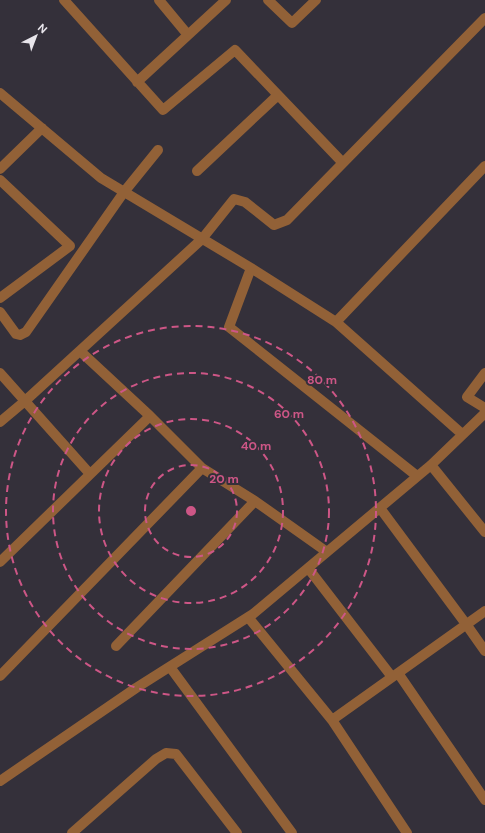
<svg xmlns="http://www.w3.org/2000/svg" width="485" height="833" font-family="'DM Sans',sans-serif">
	<rect width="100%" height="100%" fill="#34303a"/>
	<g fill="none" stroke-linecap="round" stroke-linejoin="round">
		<path stroke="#926137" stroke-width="10" d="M64 0 163 110 235 50 343 163
			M159 0 188 35
			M268 0 292 23 316 0
			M137 82 226 0
			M0 93 101 178 251 268 336 322
			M0 169 42 128
			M197 171 278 95
			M0 180 70 246 0 298
			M251 268 229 327 417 476
			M0 312 16 334 20 335 26 332 124 192 158 150
			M80 351 150 416 202 468 255 501 327 552 431 465 485 413
			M0 373 90 474
			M485 373 467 397 485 408
			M0 422 25 401 202 239 234 199 245 202 274 225 287 220 485 18
			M462 434 336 322 485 166
			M431 465 485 532
			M380 508 466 624 485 651
			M0 562 150 416
			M308 568 392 677
			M248 617 332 720 407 833
			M116 646 255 501
			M170 667 292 833
			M398 673 485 800
			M0 676 202 468
			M332 720 485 611
			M0 781 136 688 253 614 327 552
			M72 833 156 759 166 753 176 754 237 833"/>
	</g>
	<g fill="none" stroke="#cd5686" stroke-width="2" stroke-dasharray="7 5">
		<circle cx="191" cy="511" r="46"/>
		<circle cx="191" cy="511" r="92"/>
		<circle cx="191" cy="511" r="138"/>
		<circle cx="191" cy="511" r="185"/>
	</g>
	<circle cx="191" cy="511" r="6" fill="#cd5686" stroke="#34303a" stroke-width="2"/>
	<g font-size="12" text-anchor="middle" font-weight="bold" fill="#cd5686" stroke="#34303a" stroke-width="4" stroke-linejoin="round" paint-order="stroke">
		<text x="322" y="384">80 m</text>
		<text x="289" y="418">60 m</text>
		<text x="256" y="450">40 m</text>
		<text x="224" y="483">20 m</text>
	</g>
	<g transform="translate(36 36) rotate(42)" stroke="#34303a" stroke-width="3" paint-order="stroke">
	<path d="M0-3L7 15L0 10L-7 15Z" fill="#e8e5eb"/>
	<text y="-6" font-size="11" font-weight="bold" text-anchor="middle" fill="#e8e5eb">N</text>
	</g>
</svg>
